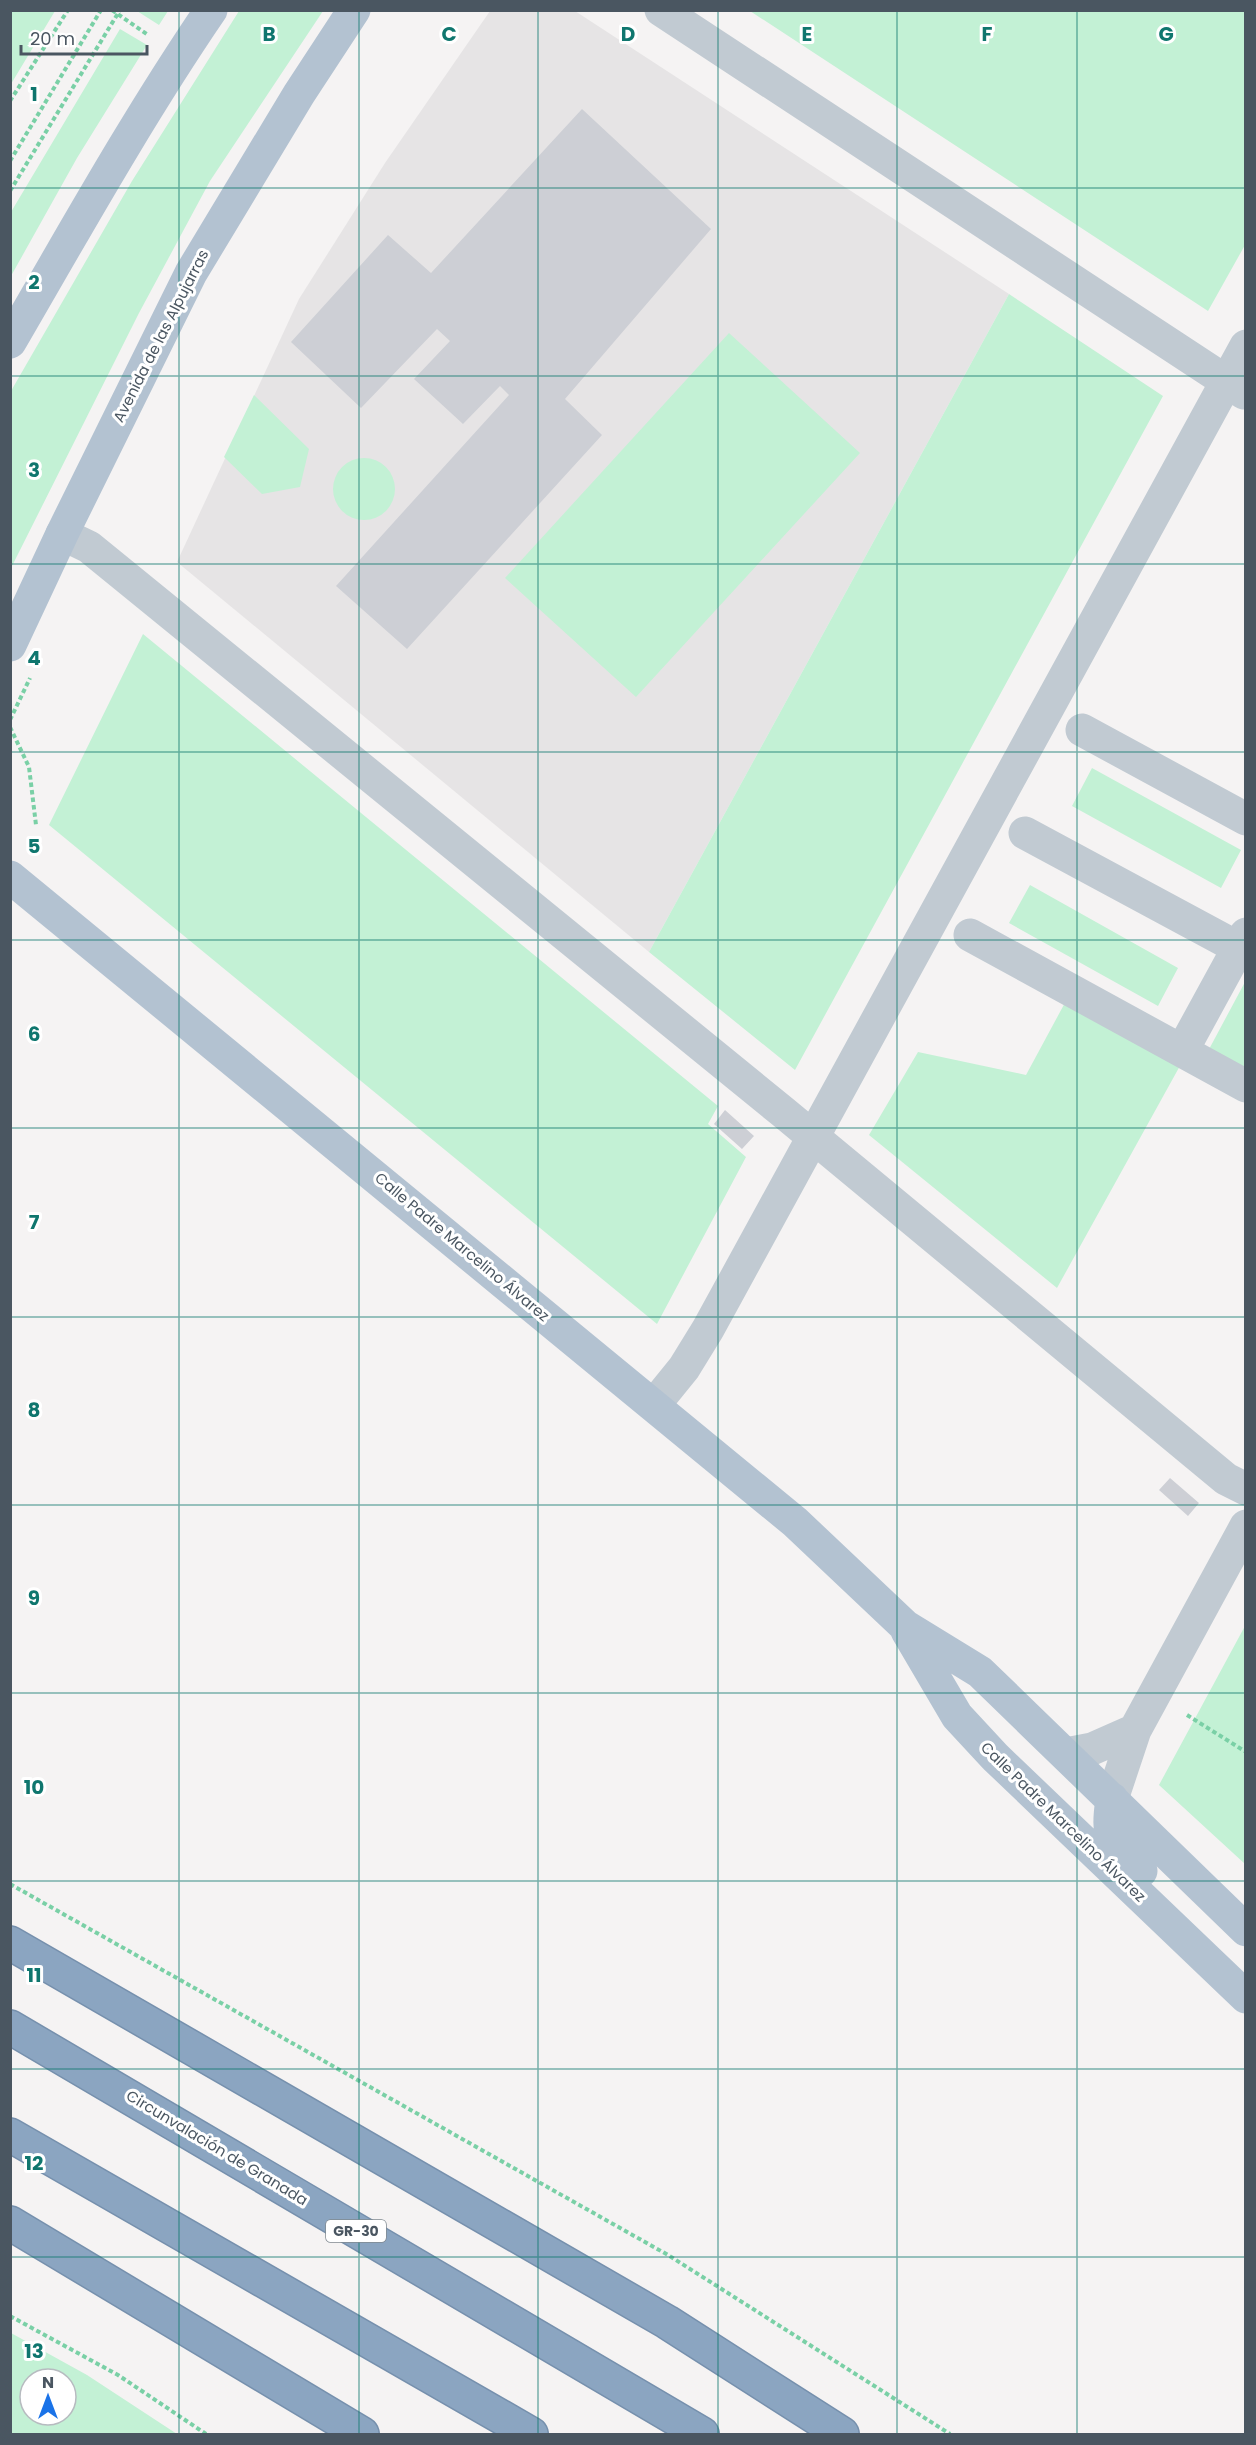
<svg xmlns="http://www.w3.org/2000/svg" width="1256" height="2445" font-family="Poppins,sans-serif">
	<rect width="100%" height="100%" fill="#f5f3f3"/>
	<path fill="#e6e4e5" d="M490 11H575L1009 294 649 952 177 562 299 299 385 163Z"/>
	<path fill="#c3f1d5" fill-rule="evenodd" d="M11 10 55 11 11 84 10 11Z
		M137 11H168L159 25Z
		M239 11H323L210 181 139 313 11 568V391L132 181Z
		M750 11H1245V245L1208 311Z
		M120 29 147 45 77 158 11 276V212Z
		M1009 294 1163 396 795 1070 649 952Z
		M729 333 860 453 636 697 505 578Z
		M254 395 309 449 300 487 262 494 224 457Z
		M333 489a31 31 0 1 1 62 0a31 31 0 1 1-62 0Z
		M143 634 718 1106 708 1124 746 1157 657 1324 49 825Z
		M1092 768 1241 850 1221 888 1072 806Z
		M1030 885 1178 968 1158 1006 1009 923Z
		M1245 982V1074L1207 1053Z
		M1067 999 1181 1064 1057 1288 869 1135 918 1052 1026 1075Z
		M1245 1626V1864L1159 1785Z
		M11 2333 87 2375 177 2434H11ZM30 2379H66V2415H30Z"/>
	<path fill="#cdcfd5" d="M582 109 711 229 565 399 602 435 407 649 336 586 509 395 500 386 463 424 414 379 450 341 437 329 361 408 291 342 388 235 431 273Z
		M725 1110 754 1136 742 1149 714 1124Z
		M1170 1478 1199 1503 1188 1516 1159 1490Z"/>
	<g fill="none" stroke-linecap="round" stroke-linejoin="round">
		<g stroke="#7690ad" stroke-width="36">
			<path id="highway" d="M10 1943 667 2322 842 2434
				M10 2027 702 2434
				M10 2135 531 2434
				M10 2223 362 2434"/>
		</g>
		<path stroke="#7ad0a6" stroke-width="4" stroke-dasharray="4.5 3" stroke-linecap="butt" d="M112 10 148 35
			M10 101 68 10
			M10 161 101 10
			M10 191 120 10
			M10 720 30 678
			M10 727 29 767 36 825
			M1187 1715 1246 1752
			M10 1884 668 2255 950 2434
			M10 2316 118 2375 206 2434"/>
		<path stroke="#c1cad2" stroke-width="33" d="M661 10 1244 393
			M62 534 89 547 783 1112 1226 1479 1246 1489
			M1082 730 1246 819
			M1025 833 1246 952
			M970 935 1246 1086
			M1182 1051 1246 934
			M654 1405 684 1368 708 1329 1246 346
			M1066 1754 1092 1749 1135 1730
			M1112 1799 1135 1730 1246 1526"/>
		<path stroke="#b3c2d1" stroke-width="33" d="M10 342C75 230 138 117 211 10
			M10 645 62 534 191 273 299 94 354 10
			M10 877 795 1522 905 1626 980 1672 1246 1930
			M907 1631 957 1716 995 1757 1246 1997
			M1112 1799C1106 1840 1112 1843 1141 1871"/>
		<use href="#highway" stroke="#8ba5c1" stroke-width="33"/>
	</g>
	<path fill="none" stroke="#0f766e" stroke-width="1.5" stroke-opacity="0.55" d="M179 10V2434M359 10V2434M538 10V2434M718 10V2434M897 10V2434M1077 10V2434M10 188H1246M10 376H1246M10 564H1246M10 752H1246M10 940H1246M10 1128H1246M10 1317H1246M10 1505H1246M10 1693H1246M10 1881H1246M10 2069H1246M10 2257H1246"/>
	<g text-anchor="middle" stroke-width="6" stroke-linejoin="round" paint-order="stroke">
		<rect fill="#fff" stroke="#808990" stroke-width="1.5" x="326" y="2220" width="60" height="22" rx="4.5"/>
		<g font-size="14" font-weight="bold" fill="#4a5661">
			<text x="356" y="2236">GR-30</text>
		</g>
		<g font-size="15" fill="#4a5661" stroke="#fff">
			<text transform="translate(161 336) rotate(-63)" y="5">Avenida de las Alpujarras</text>
			<text transform="translate(462 1247) rotate(40)" y="5">Calle Padre Marcelino Álvarez</text>
			<text transform="translate(1063 1822) rotate(44)" y="5">Calle Padre Marcelino Álvarez</text>
			<text transform="translate(217 2148) rotate(31)" y="5">Circunvalación de Granada</text>
		</g>
	</g>
	<g font-size="20" text-anchor="middle" font-weight="bold" fill="#0f766e" stroke="#fff" stroke-width="6" stroke-linejoin="round" paint-order="stroke">
		<text x="269" y="41">B</text>
		<text x="449" y="41">C</text>
		<text x="628" y="41">D</text>
		<text x="807" y="41">E</text>
		<text x="987" y="41">F</text>
		<text x="1166" y="41">G</text>
		<text x="34" y="101">1</text>
		<text x="34" y="289">2</text>
		<text x="34" y="477">3</text>
		<text x="34" y="665">4</text>
		<text x="34" y="853">5</text>
		<text x="34" y="1041">6</text>
		<text x="34" y="1229">7</text>
		<text x="34" y="1417">8</text>
		<text x="34" y="1605">9</text>
		<text x="34" y="1794">10</text>
		<text x="34" y="1982">11</text>
		<text x="34" y="2170">12</text>
		<text x="34" y="2358">13</text>
	</g>
	<rect width="1256" height="2445" fill="none" stroke="#4a5661" stroke-width="24"/>
	<g transform="translate(48 2397)"><circle r="28" fill="#ffffff" stroke="#b7bbc0" stroke-width="1.5"/>
	<path d="M0-4.5L10 22L0 15L-10 22Z" fill="#1a73e8"/>
	<text y="-9" font-size="16" font-weight="bold" text-anchor="middle" fill="#4a5661">N</text>
	</g>
	<path d="M21 45v9h126v-9" fill="none" stroke="#4a5661" stroke-width="3"/>
	<text x="30" y="45" font-size="18" fill="#4a5661" stroke="#ffffff" stroke-width="4.5" paint-order="stroke">20 m</text>
</svg>
